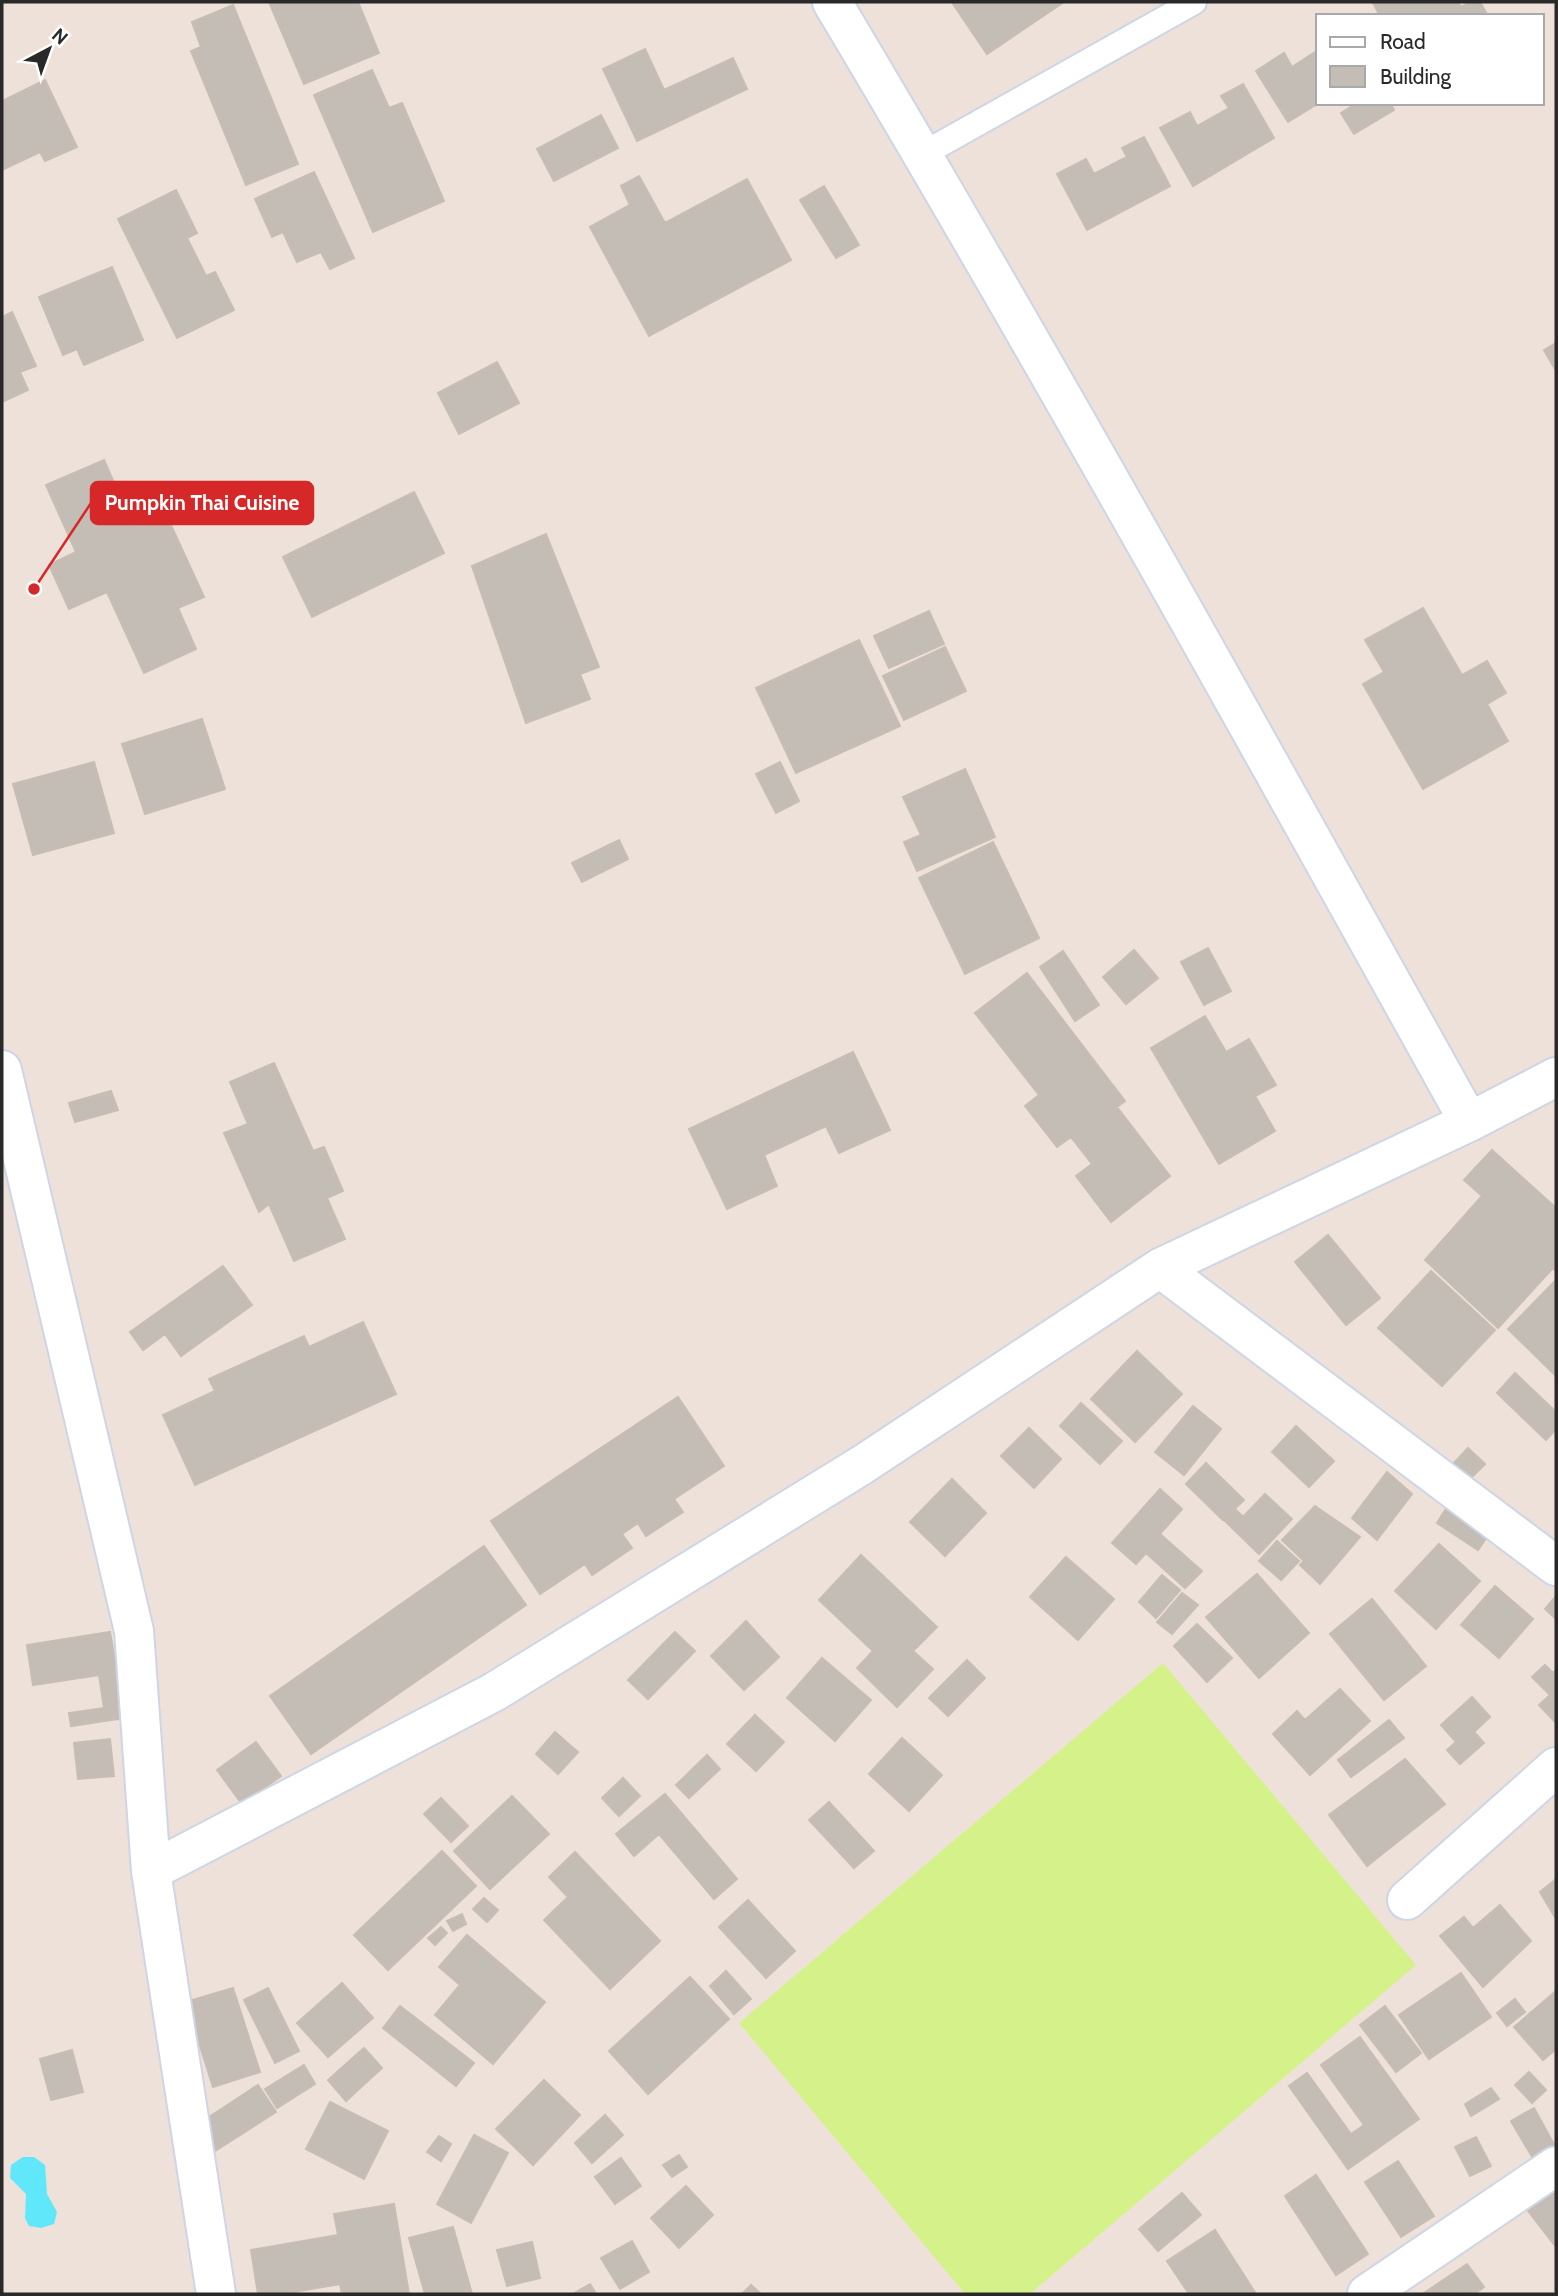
<svg xmlns="http://www.w3.org/2000/svg" width="1558" height="2296" font-family="Cabin,sans-serif">
	<rect width="100%" height="100%" fill="#ede1d9"/>
	<path fill="#d5f28a" d="M1163 1663 1416 1965 1030 2294H965L739 2023Z"/>
	<path fill="#60e7fa" d="M23 2157H34L45 2165 47 2194 57 2212 54 2224 41 2228 29 2226 25 2218 26 2194 10 2178 11 2165Z"/>
	<path fill="#c4bdb5" stroke="#c8bdb3" stroke-width="2" d="M269 2H358L379 53 304 84Z
		M957 2H1064L987 54 953 4Z
		M1458 2 1461 7 1471 2H1480L1488 16H1380L1373 3Z
		M233 5 298 164 246 185 191 51 201 47 192 22Z
		M645 49 664 90 733 58 747 89 637 141 603 69Z
		M1318 50 1319 103 1288 122 1256 71 1284 53 1292 67Z
		M372 70 389 108 402 103 444 201 373 232 314 95Z
		M45 80 77 147 45 161 40 152 2 170V101Z
		M1243 84 1274 138 1193 186 1160 128 1190 112 1197 126 1229 108 1221 96Z
		M1357 103H1390L1394 110 1354 134 1341 113Z
		M601 115 618 148 554 181 537 149Z
		M1144 137 1170 186 1087 230 1057 174 1086 159 1094 174 1127 157 1122 148Z
		M314 172 354 258 330 269 321 252 297 262 283 232 272 237 255 199Z
		M639 176 665 223 747 179 791 260 649 336 590 227 630 205 621 186Z
		M824 186 859 245 836 258 800 200Z
		M176 190 197 233 187 238 206 276 215 272 234 310 177 338 118 219Z
		M112 267 143 340 84 365 77 349 63 355 39 297Z
		M12 312 36 366 20 372 28 390 2 402V317Z
		M1556 343V371L1544 350Z
		M497 362 519 403 459 434 438 393Z
		M104 460 133 526 165 512 204 597 178 608 196 649 144 673 107 592 69 609 49 565 76 552 46 485Z
		M414 492 444 553 312 617 283 557Z
		M546 534 599 667 580 674 590 699 526 723 472 566Z
		M1423 608 1462 675 1487 661 1506 693 1487 704 1508 741 1423 789 1363 684 1384 672 1365 640Z
		M929 611 944 644 889 668 874 636Z
		M859 640 900 726 796 773 756 688Z
		M945 647 966 691 904 720 883 676Z
		M202 719 225 789 145 814 122 744Z
		M94 762 114 833 33 855 13 784Z
		M780 762 799 801 776 813 756 774Z
		M965 769 995 837 917 871 904 842 921 835 903 797Z
		M619 840 628 859 582 882 572 863Z
		M993 842 1039 938 965 974 919 878Z
		M1208 948 1231 991 1204 1005 1181 962Z
		M1134 950 1158 978 1126 1004 1103 977Z
		M1063 951 1099 1005 1075 1021 1040 967Z
		M1027 973 1125 1101 1117 1107 1170 1176 1111 1222 1076 1176 1092 1164 1071 1137 1057 1147 1025 1106 1039 1095 975 1013Z
		M1205 1016 1226 1052 1249 1039 1276 1085 1255 1096 1275 1131 1219 1164 1151 1048Z
		M853 1052 890 1130 839 1153 826 1126 764 1155 777 1186 727 1209 689 1129Z
		M274 1063 313 1151 324 1147 343 1191 327 1198 345 1239 294 1261 269 1204 259 1212 224 1133 248 1124 230 1082Z
		M111 1091 118 1110 75 1122 69 1103Z
		M1492 1150 1556 1208V1271L1553 1268 1498 1328 1425 1260 1482 1196 1464 1180Z
		M1328 1235 1380 1298 1346 1325 1295 1262Z
		M223 1266 252 1305 181 1356 165 1334 143 1350 130 1332Z
		M1431 1271 1495 1330 1442 1386 1378 1328Z
		M1556 1280V1376L1508 1329Z
		M363 1322 396 1394 195 1485 163 1415 215 1391 209 1379 304 1336 309 1347Z
		M1137 1351 1182 1394 1135 1442 1091 1399Z
		M1515 1373 1556 1412V1429L1546 1440 1497 1393Z
		M678 1397 724 1466 674 1499 683 1512 646 1536 638 1523 622 1534 632 1548 592 1575 585 1564 540 1594 491 1521Z
		M1081 1403 1122 1441 1100 1464 1060 1426Z
		M1193 1406 1221 1429 1184 1475 1155 1452Z
		M1296 1426 1334 1461 1309 1487 1272 1452Z
		M1029 1428 1061 1459 1034 1488 1001 1456Z
		M1468 1448 1485 1464 1469 1480 1453 1464Z
		M1206 1463 1244 1500 1223 1520 1186 1484Z
		M1387 1472 1412 1494 1377 1540 1352 1518Z
		M952 1479 986 1513 945 1556 910 1522Z
		M1160 1489 1182 1509 1160 1534 1202 1571 1185 1588 1146 1553 1136 1564 1112 1543Z
		M1265 1494 1292 1519 1259 1554 1225 1521 1236 1510 1243 1517Z
		M1451 1501 1493 1528 1478 1550 1437 1523Z
		M1315 1506 1360 1537 1320 1584 1300 1565 1304 1561 1282 1540Z
		M1277 1541 1299 1561 1281 1580 1259 1561Z
		M1439 1544 1480 1581 1436 1629 1395 1591Z
		M484 1546 526 1605 311 1754 270 1696Z
		M861 1555 937 1627 913 1651 933 1669 897 1707 857 1668 873 1651 819 1600Z
		M1066 1557 1114 1599 1078 1640 1030 1597Z
		M1257 1574 1309 1633 1259 1678 1206 1617Z
		M1162 1575 1180 1590 1156 1618 1139 1602Z
		M1495 1586 1533 1619 1499 1658 1461 1625Z
		M1182 1593 1198 1605 1172 1634 1157 1622Z
		M1556 1596V1619L1545 1609Z
		M1372 1599 1426 1666 1384 1700 1330 1634Z
		M746 1621 779 1657 744 1690 711 1656Z
		M1197 1624 1232 1658 1207 1682 1174 1646Z
		M110 1632 125 1718 71 1726 69 1713 104 1708 99 1675 33 1685 27 1645Z
		M675 1632 695 1651 648 1699 628 1680Z
		M822 1658 871 1700 835 1741 787 1698Z
		M967 1660 985 1678 948 1716 929 1698Z
		M1545 1665 1553 1673 1556 1670V1723L1539 1705 1550 1695 1532 1677Z
		M1340 1689 1370 1721 1310 1775 1273 1734 1297 1711 1305 1720Z
		M1472 1697 1490 1717 1474 1732 1484 1743 1460 1764 1447 1750 1456 1742 1441 1725Z
		M755 1715 784 1742 756 1771 727 1744Z
		M1389 1720 1404 1738 1351 1777 1338 1760Z
		M555 1732 578 1752 558 1774 536 1754Z
		M902 1738 942 1775 909 1811 869 1774Z
		M110 1739 114 1776 78 1779 74 1743Z
		M256 1742 281 1776 242 1804 217 1770Z
		M707 1755 720 1769 689 1798 676 1785Z
		M1405 1759 1445 1804 1367 1866 1329 1815Z
		M623 1778 640 1796 619 1816 602 1798Z
		M665 1794 737 1879 714 1899 659 1834 634 1856 616 1834Z
		M512 1796 549 1834 490 1889 454 1851Z
		M441 1798 468 1826 451 1842 424 1814Z
		M829 1802 874 1851 854 1868 809 1820Z
		M442 1851 476 1886 388 1970 354 1935Z
		M575 1852 660 1941 610 1989 544 1920 568 1897 549 1877Z
		M1556 1879V1919L1540 1892Z
		M484 1898 498 1910 487 1922 473 1909Z
		M748 1900 795 1951 766 1978 719 1927Z
		M1500 1905 1531 1941 1483 1987 1440 1936 1464 1917 1473 1928Z
		M462 1914 466 1924 453 1931 447 1921Z
		M441 1927 447 1933 435 1945 428 1938Z
		M467 1935 545 2002 493 2064 435 2015 460 1985 439 1967Z
		M726 1971 751 1999 734 2014 710 1986Z
		M1461 1973 1491 2017 1429 2059 1399 2015Z
		M690 1977 729 2019 648 2094 609 2051Z
		M342 1983 373 2018 328 2057 297 2023Z
		M233 1988 260 2072 213 2087 186 2002Z
		M268 1988 299 2051 275 2063 244 2000Z
		M1556 1991V2049L1543 2060 1514 2027Z
		M1515 1999 1525 2012 1507 2026 1497 2013Z
		M400 2006 474 2063 456 2086 383 2028Z
		M1385 2006 1421 2053 1396 2072 1360 2025Z
		M1360 2037 1419 2119 1348 2169 1289 2086 1307 2073 1351 2134 1364 2125 1321 2065Z
		M364 2048 382 2068 346 2101 328 2080Z
		M72 2050 83 2092 51 2100 40 2059Z
		M304 2065 315 2084 277 2108 265 2089Z
		M1529 2072 1546 2090 1532 2103 1515 2085Z
		M544 2080 580 2115 533 2165 496 2129Z
		M258 2085 276 2112 212 2153 194 2127Z
		M1491 2088 1499 2099 1471 2116 1465 2104Z
		M330 2102 388 2131 364 2179 306 2149Z
		M1534 2108 1556 2148 1534 2160 1511 2121Z
		M605 2115 623 2135 592 2163 575 2143Z
		M474 2135 508 2153 471 2223 437 2204Z
		M439 2136 451 2144 441 2161 427 2152Z
		M1476 2137 1491 2166 1470 2176 1455 2147Z
		M679 2155 687 2167 672 2177 663 2165Z
		M621 2158 641 2186 615 2204 595 2177Z
		M1398 2161 1434 2216 1401 2237 1365 2182Z
		M1316 2175 1368 2254 1336 2275 1285 2196Z
		M1556 2176V2247L1522 2203Z
		M686 2186 713 2215 679 2248 651 2218Z
		M1182 2193 1201 2215 1158 2251 1139 2229Z
		M394 2204 409 2294H342L340 2284 282 2294H258L251 2250 338 2235 334 2214Z
		M453 2227 472 2294H425L409 2238Z
		M1215 2230 1256 2294H1189L1167 2261Z
		M632 2241 649 2272 620 2289 601 2258Z
		M532 2242 540 2278 507 2286 497 2250Z
		M1467 2264 1484 2287 1474 2294 1424 2293Z
		M590 2284 595 2292 590 2294H573Z
		M751 2285 761 2294H742Z"/>
	<g fill="none" stroke-linecap="round" stroke-linejoin="round">
		<g stroke="#ced5e4" stroke-width="28">
			<path id="lane" d="M923 154 1194 2"/>
		</g>
		<g stroke="#ced5e4" stroke-width="42">
			<path id="street" d="M832 2C1052 371 1260 746 1469 1122
				M2 1070 134 1631 151 1871 216 2294
				M1160 1268 1556 1566
				M151 1871 494 1692 862 1465 1160 1268 1469 1122 1556 1077
				M1407 1900 1556 1767
				M1367 2294 1556 2166"/>
		</g>
		<use href="#lane" stroke="#fff" stroke-width="24"/>
		<use href="#street" stroke="#fff" stroke-width="38"/>
	</g>
	<path fill="none" stroke="#d62828" stroke-width="2.5" d="M34 589L91 503"/>
	<circle fill="#d62828" stroke="#fff" stroke-width="2.5" cx="34" cy="589" r="7"/>
	<rect fill="#d62828" stroke="#d62828" stroke-width="2.5" x="91" y="482" width="222" height="42" rx="7"/>
	<g font-size="21" text-anchor="middle" font-weight="bold" fill="#fff">
		<text x="202" y="510">Pumpkin Thai Cuisine</text>
	</g>
	<rect width="1558" height="2296" fill="none" stroke="#292929" stroke-width="7"/>
	<rect x="1316" y="14" width="228" height="91" fill="#ffffff" stroke="#a9a9a9" stroke-width="2"/>
	<rect x="1330" y="37" width="35" height="10" fill="#ffffff" stroke="#a9a9a9" stroke-width="2"/>
	<text x="1380" y="49" font-size="21" fill="#292929">Road</text>
	<rect x="1330" y="66" width="35" height="21" fill="#c4bdb5" stroke="#a9a9a9" stroke-width="2"/>
	<text x="1380" y="84" font-size="21" fill="#292929">Building</text>
	<g transform="translate(49 49) rotate(41)" stroke="#ffffff" stroke-width="5" paint-order="stroke">
	<path d="M0-5L12 26L0 18L-12 26Z" fill="#292929"/>
	<text y="-10" font-size="19" font-weight="bold" text-anchor="middle" fill="#292929">N</text>
	</g>
</svg>
